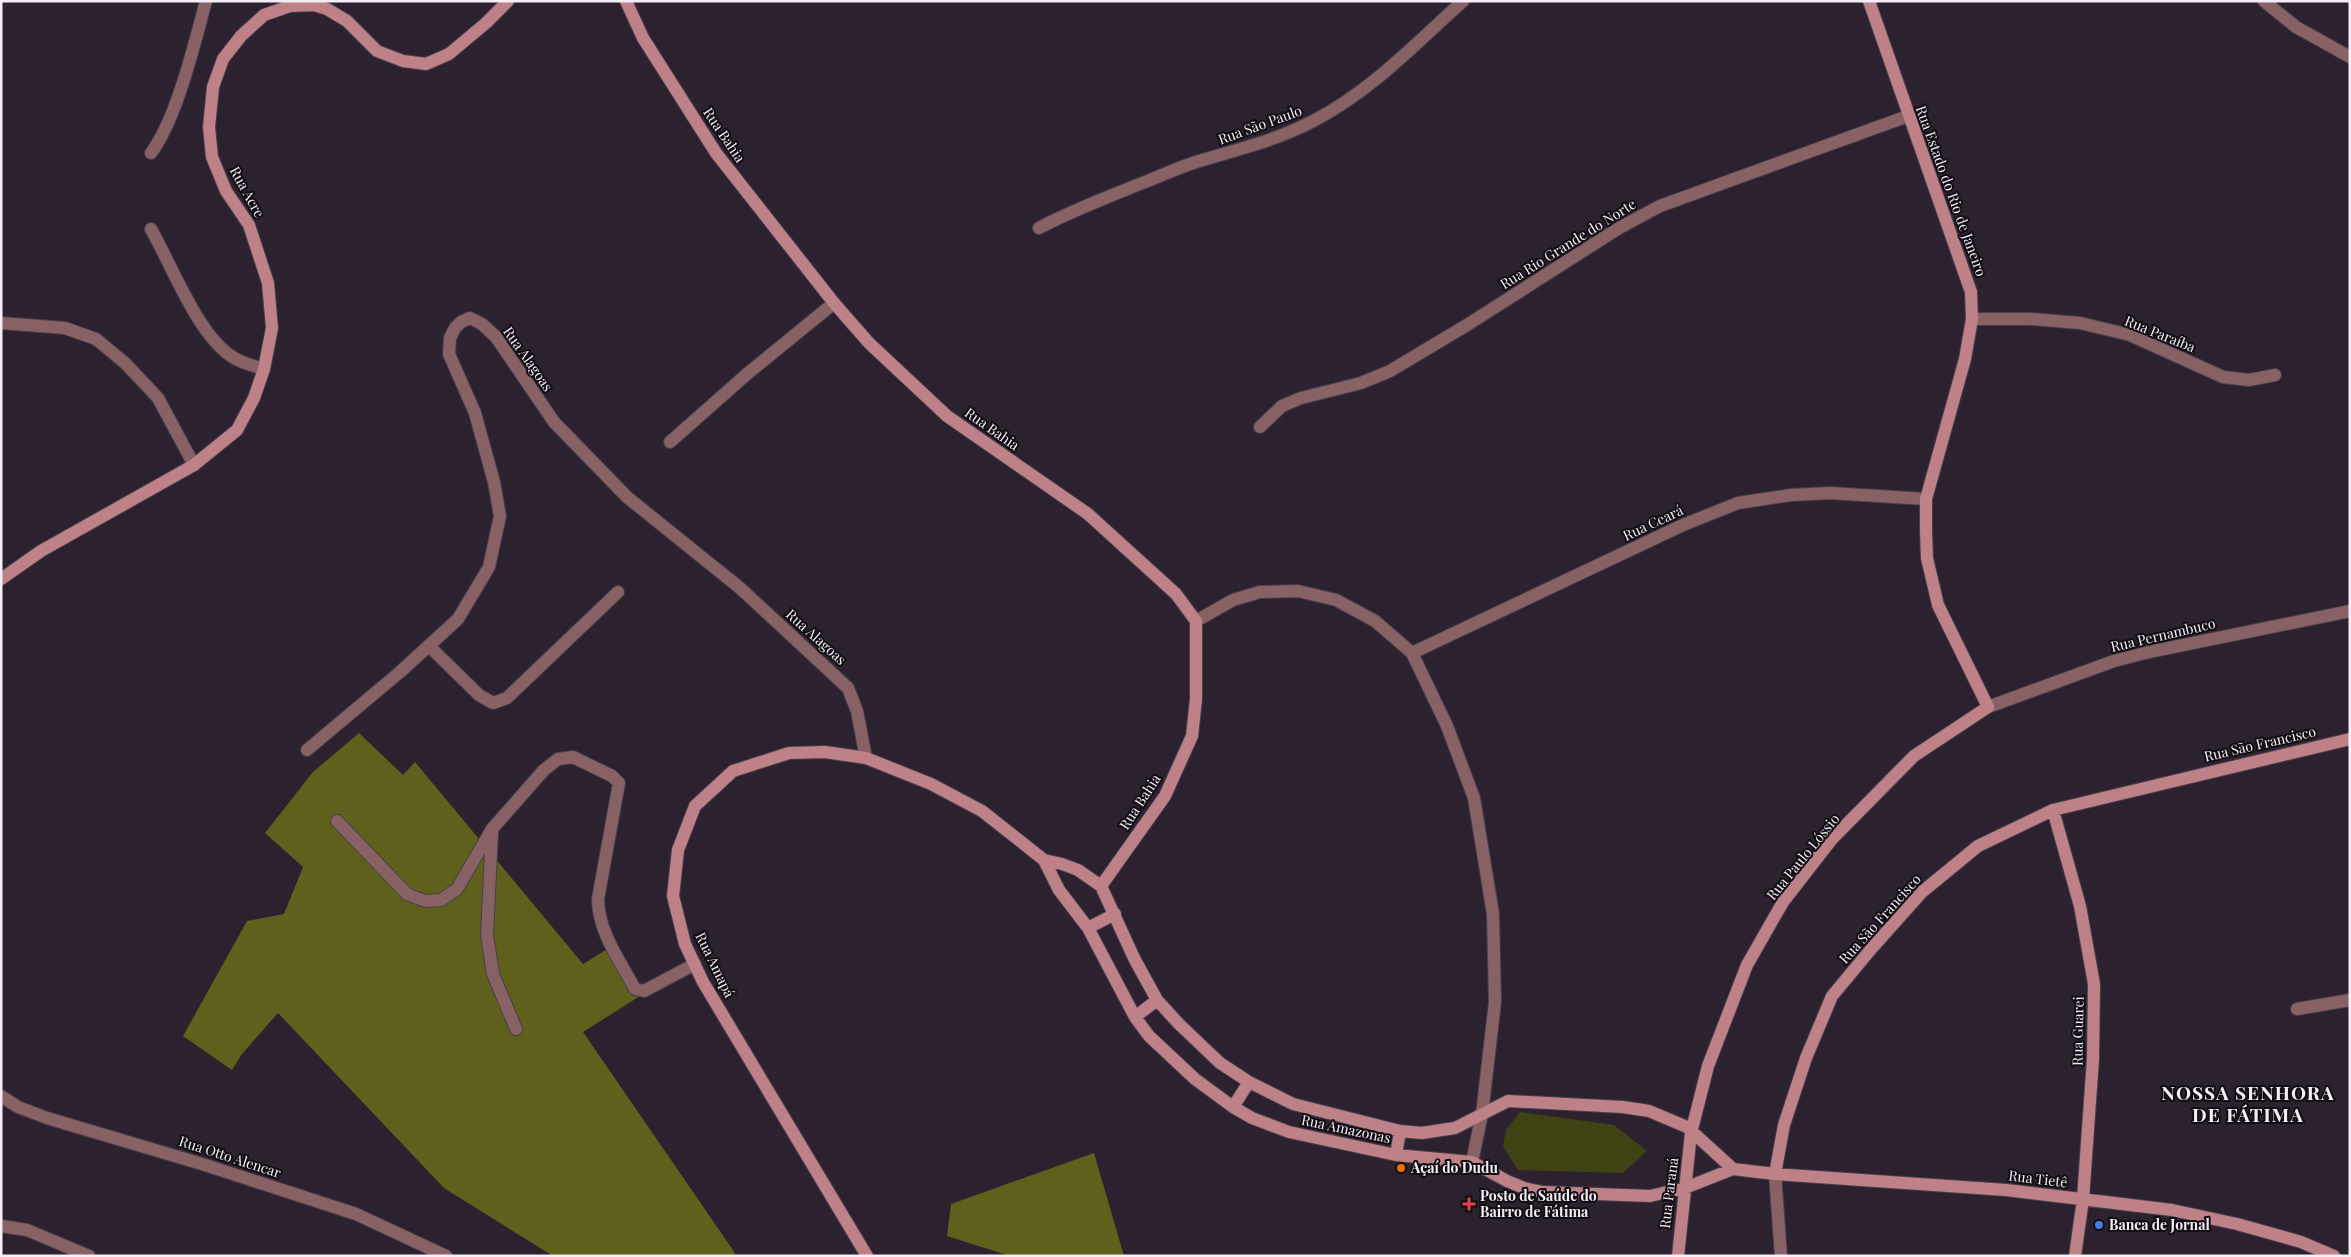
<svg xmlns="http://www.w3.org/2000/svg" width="2351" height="1257" font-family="'Playfair Display',serif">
	<rect width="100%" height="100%" fill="#2c222f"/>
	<path fill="#414213" d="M1520 1112 1614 1125 1647 1151 1623 1173 1518 1170 1503 1146 1506 1130Z"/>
	<path fill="#5e601b" d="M359 733 403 775 415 762 583 964 614 945 640 996 583 1032 735 1253 734 1256H553L444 1188 278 1013 242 1054 232 1070 183 1036 247 921 284 914 303 867 265 833 313 772Z
		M1094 1153 1124 1256H1010L947 1236 951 1204Z"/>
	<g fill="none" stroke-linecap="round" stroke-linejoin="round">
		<g stroke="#483f4b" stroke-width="14">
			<path id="lane" d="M429 646 479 695 493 703 507 698 618 592
				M2297 1009 2350 1000"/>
		</g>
		<g stroke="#483f4b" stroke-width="14">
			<path id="street" d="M2264 1 2296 27 2350 57
				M151 153C177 118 194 45 206 1
				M1039 228C1073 210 1105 198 1140 184 1158 177 1175 169 1193 163 1235 150 1276 141 1315 120 1371 91 1416 43 1463 1
				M151 229C172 266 197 333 231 356 241 363 253 366 264 369
				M1972 319H2031L2080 323 2130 335 2223 377 2249 380 2275 375
				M1 323 65 328 96 339 125 363 158 398 194 465
				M1260 427 1282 406 1301 398 1361 383 1390 371 1467 325 1619 228 1660 206 1908 116
				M670 442 747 374 834 303
				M1196 621 1233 600 1260 592 1298 591 1336 600 1375 621 1412 653 1447 726 1474 798 1493 914 1495 1002 1482 1114 1472 1162
				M1412 653 1683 525 1738 503 1791 495 1830 493 1926 499
				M1988 707 2114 661 2149 652 2350 611
				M307 750 400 672 458 619 489 567 500 516 494 482 475 413 449 354 450 338 455 328 461 322 470 318 482 324 496 337 554 422 627 497 740 588 848 688 857 711 866 758
				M337 821 407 894 425 901 441 900 457 889 492 829 544 770 558 759 573 757 612 776 619 783 598 899C598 931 620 961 635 989L644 991 695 964
				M492 832 487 935 493 974 516 1029
				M1 1096 18 1107 47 1118 202 1164 356 1214 446 1256
				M1775 1174 1781 1256
				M1 1226 27 1230 89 1256"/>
		</g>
		<g stroke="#483f4b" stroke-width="14">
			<path id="secondary" d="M626 1 643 38 716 153 834 303 869 343 947 416 1088 514 1176 594 1196 621V699L1192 736 1165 796 1101 886
				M1 579 41 551 194 465 237 430 254 398 264 369 272 328 268 283 249 225 226 191 212 157 209 127 213 87 223 59 241 36 264 15 290 6 314 5 327 9 347 21 377 51 403 61 426 64 449 54 486 23 508 1
				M2053 810 2080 906 2094 984 2093 1059 2083 1199 2075 1256
				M1044 860 1062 864 1078 870 1101 886 1134 958 1157 1000 1179 1024 1220 1063 1249 1082 1293 1104 1400 1131 1422 1133 1455 1128 1508 1101 1623 1107 1649 1111 1687 1127 1733 1169
				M1088 928 1115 914
				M1135 1017 1157 1000
				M1233 1107 1249 1082
				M1396 1155 1400 1131
				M1775 1174 1784 1125 1806 1058 1832 996 1872 948 1922 892 1978 846 2053 810 2350 739
				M867 1256 703 982 685 944 673 896 678 850 695 806 733 771 789 753 825 752 866 758 931 784 982 811 1044 860 1059 890 1088 928 1135 1017 1149 1036 1195 1079 1233 1107 1252 1118 1289 1132 1396 1155 1472 1162 1507 1181 1524 1188 1543 1192 1650 1196 1685 1188 1733 1169 1775 1174 2006 1190 2172 1210 2237 1224 2301 1242 2334 1256
				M1678 1256 1691 1133 1708 1066 1747 965 1783 902 1832 839 1914 756 1988 707 1938 605 1927 558 1926 531V499L1965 359 1972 319 1971 292 1869 1"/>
		</g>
		<use href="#lane" stroke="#876164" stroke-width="12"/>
		<use href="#street" stroke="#876164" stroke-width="12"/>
		<use href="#secondary" stroke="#be8187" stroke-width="12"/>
	</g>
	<circle fill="#e8710a" stroke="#120d13" stroke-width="2" cx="1401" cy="1168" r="5"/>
	<path fill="#e0444e" stroke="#120d13" stroke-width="2" d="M1466.5 1196.5h5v5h5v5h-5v5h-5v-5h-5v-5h5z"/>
	<circle fill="#3f7fe0" stroke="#120d13" stroke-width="2" cx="2099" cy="1225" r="5"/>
	<g text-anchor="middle" stroke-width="4" stroke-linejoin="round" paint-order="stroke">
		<g font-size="14" fill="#f5eef7" stroke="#120d13">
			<text transform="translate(1260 125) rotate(-20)" y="5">Rua São Paulo</text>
			<text transform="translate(724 135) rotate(56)" y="5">Rua Bahia</text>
			<text transform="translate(1951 191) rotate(70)" y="5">Rua Estado do Rio de Janeiro</text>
			<text transform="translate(247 192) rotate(61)" y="5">Rua Acre</text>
			<text transform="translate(1568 244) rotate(-32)" y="5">Rua Rio Grande do Norte</text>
			<text transform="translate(2160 334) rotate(22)" y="5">Rua Paraíba</text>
			<text transform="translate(528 359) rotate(55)" y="5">Rua Alagoas</text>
			<text transform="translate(992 429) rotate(35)" y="5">Rua Bahia</text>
			<text transform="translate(1653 523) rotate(-25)" y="5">Rua Ceará</text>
			<text transform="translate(2163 635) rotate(-13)" y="5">Rua Pernambuco</text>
			<text transform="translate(816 637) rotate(42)" y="5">Rua Alagoas</text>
			<text transform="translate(2260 744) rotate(-13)" y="5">Rua São Francisco</text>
			<text transform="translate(1140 802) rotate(-57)" y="5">Rua Bahia</text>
			<text transform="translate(1803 857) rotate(-51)" y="5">Rua Paulo Lóssio</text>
			<text transform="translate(1880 919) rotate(-48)" y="5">Rua São Francisco</text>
			<text transform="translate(715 965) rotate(64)" y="5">Rua Amapá</text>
			<text transform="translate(2078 1031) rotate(-89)" y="5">Rua Guarei</text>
			<text transform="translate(1346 1129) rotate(12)" y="5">Rua Amazonas</text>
			<text transform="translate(230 1157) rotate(18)" y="5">Rua Otto Alencar</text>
			<text transform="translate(2038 1179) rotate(7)" y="5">Rua Tietê</text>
			<text transform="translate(1669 1193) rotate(-83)" y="5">Rua Paraná</text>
		</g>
		<g font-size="14" font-weight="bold" fill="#f5eef7" stroke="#120d13" text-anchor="start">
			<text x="1411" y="1173">Açaí do Dudu</text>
			<text x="1480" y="1201">Posto de Saúde do<tspan x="1480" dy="16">Bairro de Fátima</tspan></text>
			<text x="2109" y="1230">Banca de Jornal</text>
		</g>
		<g font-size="19" font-weight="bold" letter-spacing="1" fill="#f5eef7" stroke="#120d13">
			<text x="2248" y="1100">NOSSA SENHORA<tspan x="2248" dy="22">DE FÁTIMA</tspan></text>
		</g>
	</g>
	<rect width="2351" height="1257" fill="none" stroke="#f5eef7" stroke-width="5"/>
</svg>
